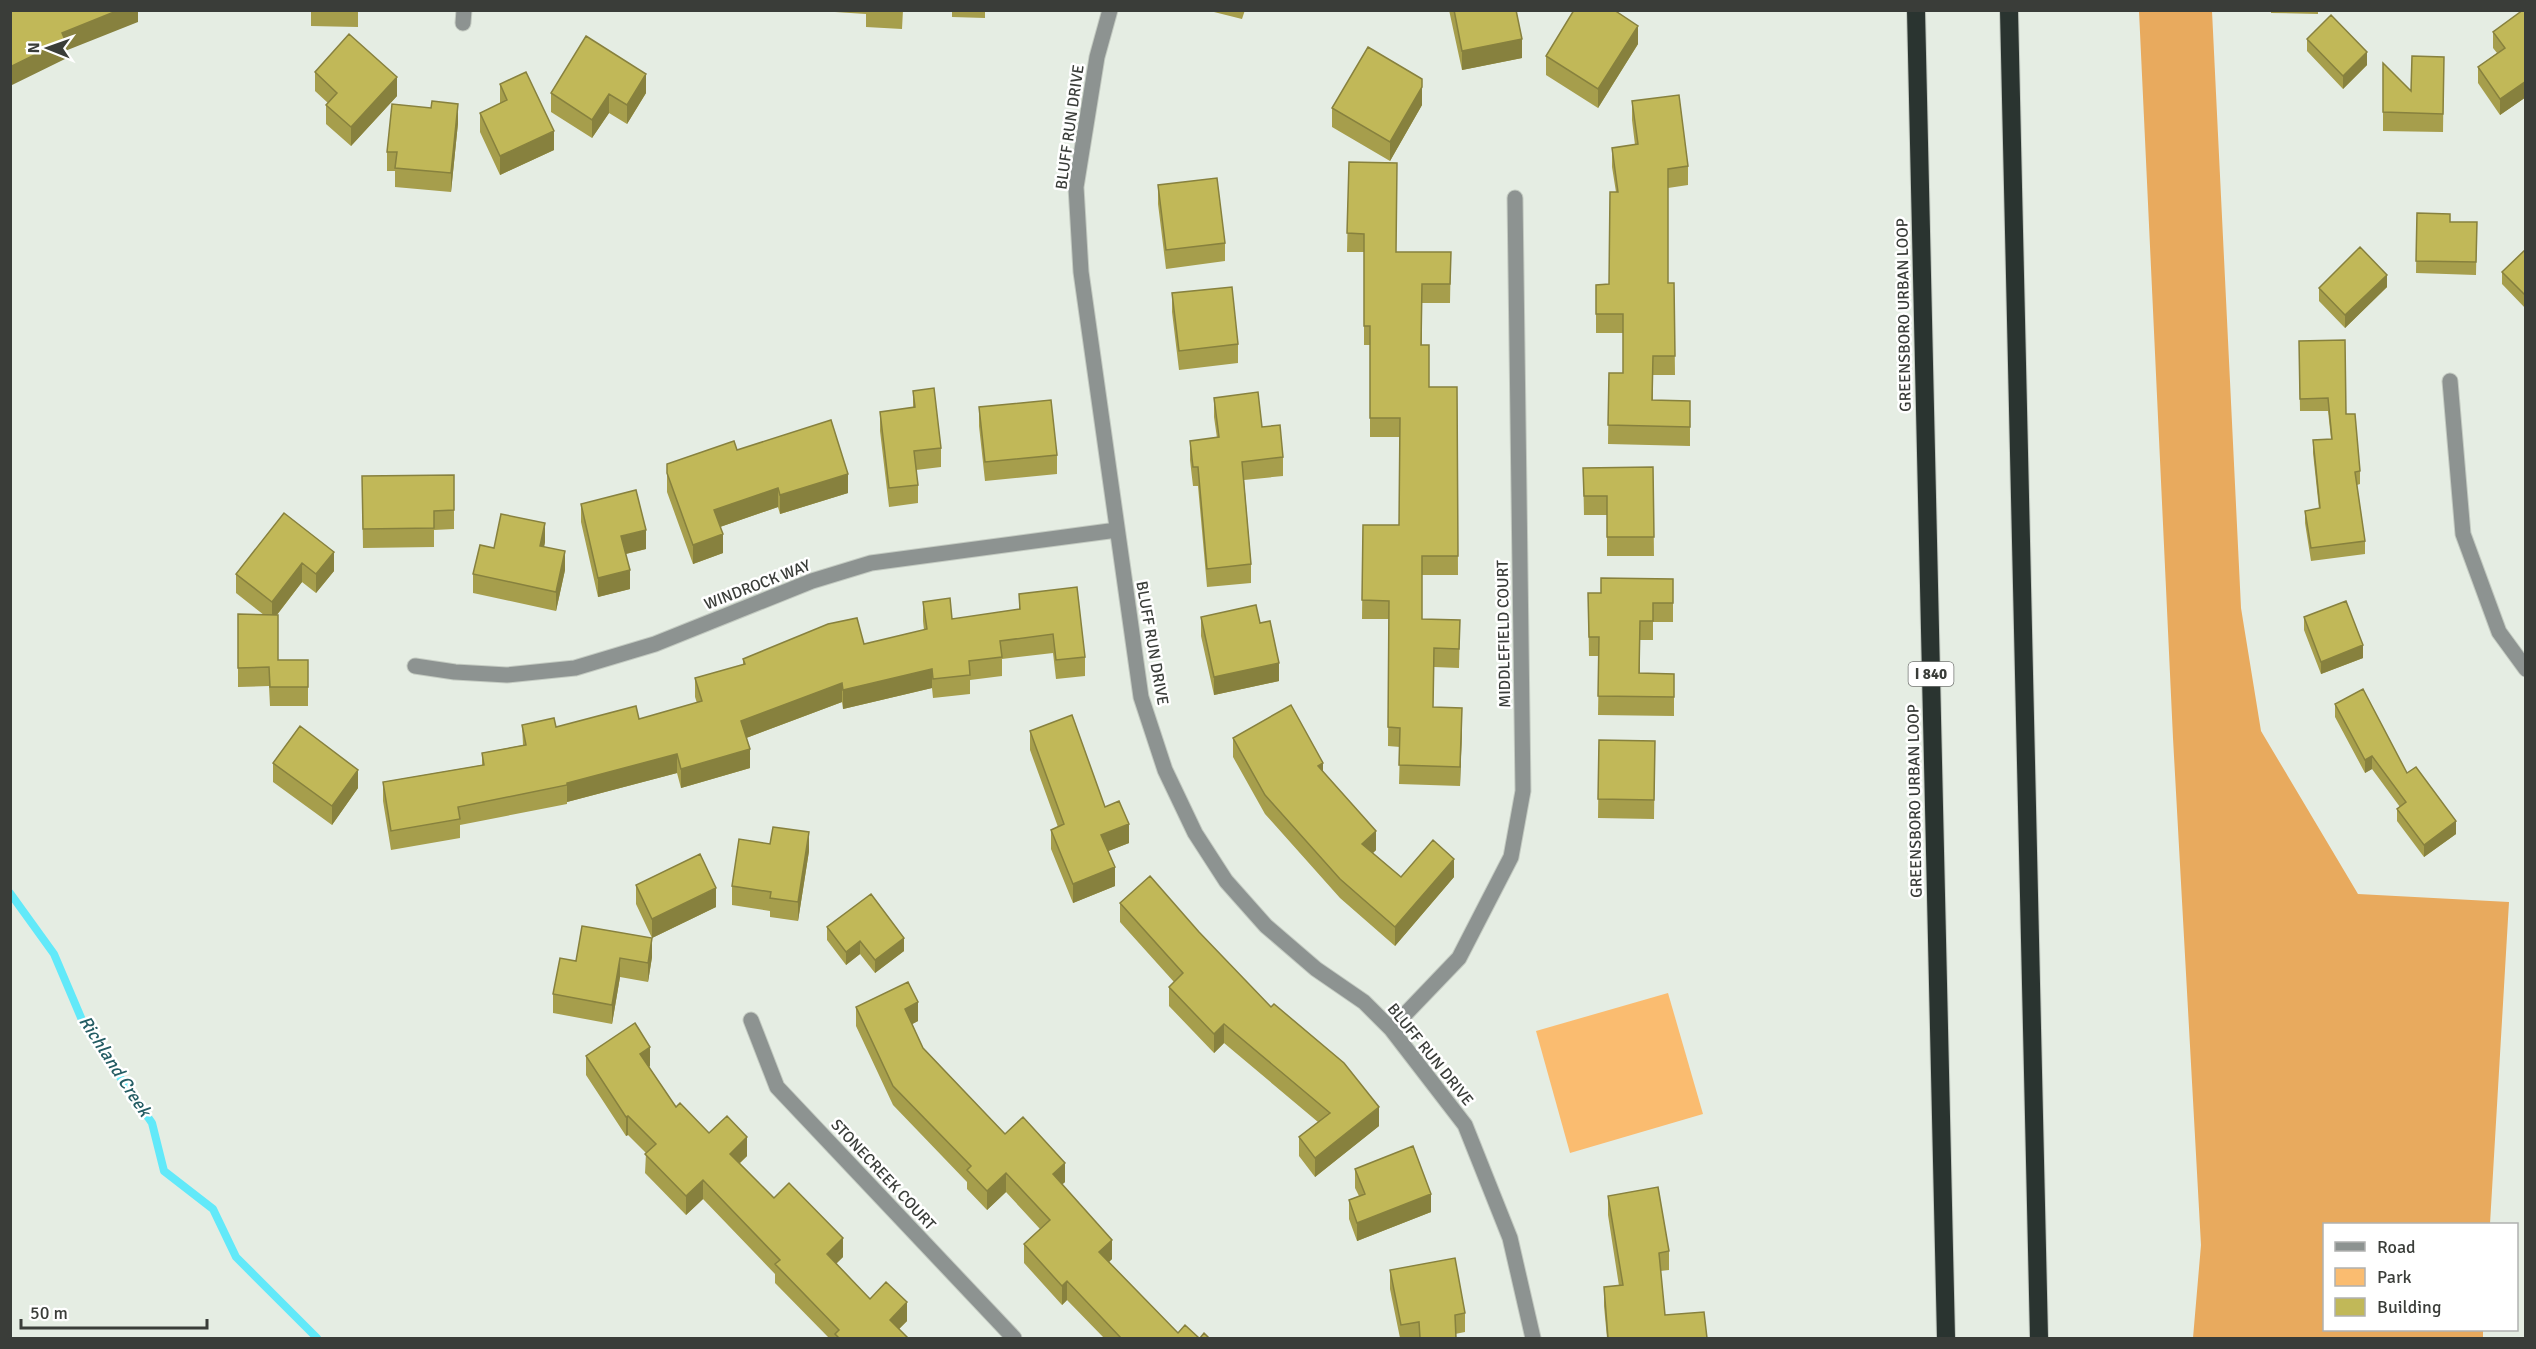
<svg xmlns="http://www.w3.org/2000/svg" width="2536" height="1349" font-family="Signika,sans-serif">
	<rect width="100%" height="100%" fill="#e5ede3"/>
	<path fill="#fabc70" d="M1668 993 1703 1114 1570 1153 1536 1031Z"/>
	<path fill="#e8aa5e" d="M2139 11H2212L2241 608 2261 731 2358 894 2509 902 2490 1224H2324V1330H2483V1338H2193L2201 1245 2173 738Z"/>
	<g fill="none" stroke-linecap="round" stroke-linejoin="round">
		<path stroke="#62e9f9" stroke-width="8" d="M10 893 54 954 85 1027 152 1123 164 1171 213 1209 236 1257 317 1338"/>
		<g stroke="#c3cac1" stroke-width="17">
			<path id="minor" d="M1110 10 1097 57 1076 187 1081 272 1141 697 1165 770 1195 833 1226 881 1266 926 1316 969 1364 1002 1391 1029 1465 1125 1510 1238 1533 1338
				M463 23 464 10
				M2450 381 2463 534 2499 632 2526 669
				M415 666 455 672 507 675 575 668 655 644 812 581 871 563 1117 530
				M751 1020 777 1087 1014 1338
				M1391 1029 1459 958 1511 857 1523 791 1515 198"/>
		</g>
		<g stroke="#c3cac1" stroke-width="20">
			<path id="highway" d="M1916 10 1946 1338
				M2009 10 2039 1338"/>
		</g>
		<use href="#minor" stroke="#8d9391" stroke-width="15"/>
		<use href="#highway" stroke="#2a3430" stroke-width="18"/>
	</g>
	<path fill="#a69e4c" d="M311 10H358V27L311 26Z
		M835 10H903L902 29 866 27V14L835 12Z
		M952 10H985V18L952 17Z
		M1000 10H1033V12Z
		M1206 10H1245L1242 19Z
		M1449 10H1516L1522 58 1462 70Z
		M2271 10H2318V14L2271 13Z
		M2523 10H2526V97L2500 115 2478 83V67L2497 53 2493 48V32Z
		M2307 39 2367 65 2343 89 2307 51Z
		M1638 44 1598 108 1546 75V56Z
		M2444 57 2443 132 2383 131V112L2411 91Z
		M315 72 397 96 351 146 326 124V105L328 103 315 91Z
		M500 84 554 150 500 175 480 132V113L500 104Z
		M551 93H646L627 124 609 113 592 138 551 112Z
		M1632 101 1688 166V185L1668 188V283H1674L1675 375H1653V400L1690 401V446L1608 444 1609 373H1623V333H1596V285L1609 284 1616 192 1612 167V148L1635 145 1632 120Z
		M1422 105 1390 161 1332 127V108Z
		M458 123 451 192 395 187V171H387V152Z
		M1349 162 1396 252H1451L1450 303H1422V345L1429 387H1457L1458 575H1422V619L1460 620 1459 668 1434 667 1433 707 1462 727 1460 786 1399 784 1400 747 1388 746 1389 619H1362L1363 525H1399L1400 437H1370V345H1364V252H1347Z
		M1158 185 1225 243V261L1166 269 1158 204Z
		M2417 213 2450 222H2477L2476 275 2416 273Z
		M2526 249V309L2502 284V272Z
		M2387 287 2345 328 2319 301V288Z
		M1172 293 1238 344V363L1179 370 1172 312Z
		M2299 341 2346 414 2360 471V484L2357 485 2365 541V554L2311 561 2305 523V511L2319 509 2313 453V440L2331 439 2328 411H2300Z
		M913 391 941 448V467L916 470 918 485V503L889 507 880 431V412L913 408Z
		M1214 398 1262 427 1283 457V476L1244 480 1251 564V583L1207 587 1198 486H1193L1190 460V441L1217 438 1214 417Z
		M979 407 1057 455V474L985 481 979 426Z
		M737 450 848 493 780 514 778 507 720 527 723 553 693 564 667 492V464Z
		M1653 467 1654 556H1607V515H1584L1583 468Z
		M362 476 454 510V529L434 530V547L363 548Z
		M581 504 646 549 626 554 630 589 598 597 581 522Z
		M284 513 334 571 316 593 302 582 277 615 278 660H308V706H270L269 686 238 687V614L264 615 236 593V574Z
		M545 542 544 547 565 570 556 611 473 593V574L494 548Z
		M1673 579V622H1653V640H1640V673L1674 674V716L1598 715 1599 656H1589L1588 593H1601Z
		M1019 594 1085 657V676L1056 679 1053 653 1002 659V676L970 680V694L933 698 932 688 843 709 842 702 746 738 750 768 681 788 677 773 567 802V804L460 825V838L391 850 383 801V782L482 765V753L523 745 522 725 556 727 639 719 697 703 695 697V678L743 665V659L864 644 924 630 923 621V602L952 619 1019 610Z
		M1201 617 1260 623 1279 681 1214 695 1201 636Z
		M2304 617 2363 658 2321 674 2304 630Z
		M2335 704 2407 773 2456 834 2424 857 2397 821V809L2400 807 2372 769 2365 773 2335 717Z
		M1030 731 1105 807 1129 843 1108 851 1115 886 1073 903 1051 849V830L1058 827 1030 750Z
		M1233 738 1323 772 1376 850 1373 853 1401 877H1454L1395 946 1340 898 1265 814 1233 757Z
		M1599 740 1655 741 1654 819 1598 818Z
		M273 763 358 788 332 825 273 782Z
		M809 851 798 921 770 917V911L732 905V886Z
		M636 885 716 907 652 938 636 904Z
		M1120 903 1199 932 1379 1126 1315 1177 1299 1156V1137L1318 1122 1224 1043 1214 1053 1169 1006V987L1174 982 1120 922Z
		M582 926 652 957 648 982 620 977 612 1024 553 1013V994L576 961Z
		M827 927 904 951 875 973 860 954 846 965 827 940Z
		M856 1007 918 1021 912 1024 923 1048 1005 1134 1065 1182 1062 1184 1112 1259 1109 1262 1178 1333 1199 1338H1104L1067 1300 1062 1305 1024 1263V1244L1040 1229 1006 1192 987 1210 967 1189V1182L893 1105 856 1026Z
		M586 1056 650 1066 649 1067 676 1107 709 1133 747 1156 740 1163 774 1198 843 1257 836 1263 870 1299 907 1321 899 1329 908 1338H829L775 1283V1274L703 1199 686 1215 645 1173 646 1153 628 1135 626 1136 586 1075Z
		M1355 1169 1431 1212 1357 1241 1349 1219V1200L1359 1196 1355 1188Z
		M1608 1196 1669 1251V1270L1660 1271 1665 1315 1707 1338H1607L1604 1306V1287L1619 1286 1608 1215Z
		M1390 1270 1465 1313V1332L1455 1334 1456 1338H1400L1390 1289Z"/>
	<path fill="#87813e" d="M119 10H138V22L65 51V59L10 86V67L62 33Z
		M1638 26V44L1598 108V89Z
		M1522 39V58L1462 70V51Z
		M2367 52V65L2343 89V76Z
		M646 74V93L627 124V105Z
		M397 77V96L351 146V127Z
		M2526 81V97L2500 115V99Z
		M1422 87V105L1390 161V142Z
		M609 94V113L592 138V120Z
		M458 104V123L451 192V173Z
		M554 131V150L500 175V156Z
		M2387 275V287L2345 328V315Z
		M848 474V493L780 514V495Z
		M778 488V507L714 529V510Z
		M545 523V542L540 565V546Z
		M646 530V549L621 555V536Z
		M723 534V553L693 564V545Z
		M565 551V570L556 611V592Z
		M334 552V571L316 593V574Z
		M302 563V582L272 621V602Z
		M630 570V589L598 597V578Z
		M2363 645V658L2321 674V662Z
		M1279 663V681L1214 695V677Z
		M932 669V688L843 709V690Z
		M842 683V702L741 740V721Z
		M1462 708V727L1460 786V767Z
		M750 749V768L681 788V769Z
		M677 754V773L567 802V783Z
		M2372 756V769L2365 773V760Z
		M1323 763V782L1318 766Z
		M358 770V788L332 825V806Z
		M2456 821V834L2424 857V845Z
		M1129 824V843L1101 854V835Z
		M1376 831V850L1362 863V844Z
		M809 832V851L798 921V902Z
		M1454 859V877L1395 946V927Z
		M1115 867V886L1073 903V884Z
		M716 888V907L652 938V919Z
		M652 938V957L648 982V963Z
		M904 938V951L875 973V960Z
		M860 941V954L846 965V952Z
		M620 958V977L612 1024V1005Z
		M918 1002V1021L905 1028V1009Z
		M1224 1024V1043L1214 1053V1034Z
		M650 1047V1066L640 1073V1054Z
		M1379 1107V1126L1315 1177V1158Z
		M628 1116V1135L626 1136V1117Z
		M747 1137V1156L730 1172V1154Z
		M1065 1163V1182L1053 1193V1174Z
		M1006 1173V1192L987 1210V1191Z
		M703 1180V1199L686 1215V1196Z
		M1431 1194V1212L1357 1241V1223Z
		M843 1238V1257L827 1273V1254Z
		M1112 1240V1259L1099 1271V1252Z
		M1067 1281V1300L1062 1305V1286Z
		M907 1302V1321L890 1338V1320Z"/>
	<path fill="#c1b858" stroke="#87813e" stroke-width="1.5" d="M10 10H119L62 33 65 40 10 67Z
		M1454 10H1516L1522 39 1462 51Z
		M1574 10H1614L1638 26 1598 89 1546 56Z
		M2523 10H2526V81L2500 99 2478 67 2505 48 2493 32Z
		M2331 15 2367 52 2343 76 2307 39Z
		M349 34 397 77 351 127 326 105 337 93 315 72Z
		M586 36 646 74 627 105 609 94 592 120 551 93Z
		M1368 47 1422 79V87L1390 142 1332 108Z
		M2412 56 2444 57 2443 114 2383 112V63L2411 91Z
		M526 72 554 131 500 156 480 113 507 100 500 84Z
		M1679 95 1688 166 1668 169V283H1674L1675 356H1653L1652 400 1690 401V427L1608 425 1609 373H1623V314H1596V285L1609 284 1610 192H1618L1612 148 1638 144 1632 101Z
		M432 101 458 104 451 173 395 168 397 152H387L392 104 431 108Z
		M1349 162 1397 163 1396 252H1451L1450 284H1422L1421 345H1429V387H1457L1458 556H1422V619L1460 620 1459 649 1434 648 1433 707 1462 708 1460 767 1399 765 1400 728 1388 727 1389 601 1362 600 1363 525H1399L1400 418H1370V326H1364V234L1347 233Z
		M1217 178 1225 243 1166 250 1158 185Z
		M2417 213 2450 214V222H2477L2476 262 2416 261Z
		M2360 247 2387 275 2345 315 2319 288Z
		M2526 249V296L2502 272Z
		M1232 287 1238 344 1179 351 1172 293Z
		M2345 340 2346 414H2355L2360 471 2355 472 2365 541 2311 548 2305 511 2320 508 2313 440 2332 439 2328 398 2300 399 2299 341Z
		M934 388 941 448 914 451 918 485 889 488 880 412 915 407 913 391Z
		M1258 392 1262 427 1280 425 1283 457 1242 462 1251 564 1207 569 1198 467H1193L1190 441 1219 437 1214 398Z
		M1051 400 1057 455 985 462 979 407Z
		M831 420 848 474 780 495 778 488 714 510 723 534 693 545 667 473V464L734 441 737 450Z
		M1653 467 1654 537H1607V496H1584L1583 468Z
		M454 475V510L434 511V528L363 529 362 476Z
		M636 490 646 530 621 536 630 570 598 578 581 504Z
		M284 513 334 552 316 574 302 563 272 602 236 574Z
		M501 514 545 523 540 546 565 551 556 592 473 574 480 545 494 548Z
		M1601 578 1673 579V603H1653V621H1640L1639 673 1674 674V697L1598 696 1599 637H1589L1588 593H1601Z
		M1077 587 1085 657 1056 660 1053 634 1000 641 1002 657 969 661 970 675 933 679 932 669 843 690 842 683 741 721 750 749 681 769 677 754 567 783V785L458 807 460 819 391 831 383 782 484 765 482 753 526 745 522 725 554 718 556 727 636 706 639 719 702 701 695 678 745 664 743 659 828 624 857 618 864 644 927 629 923 602 950 598 952 619 1020 609 1019 594Z
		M2346 601 2363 645 2321 662 2304 617Z
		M1256 605 1260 623 1270 621 1279 663 1214 677 1201 617Z
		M238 614 278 615V660H308V687H270L269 667 238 668Z
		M2363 689 2407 773 2416 767 2456 821 2424 845 2397 809 2406 802 2372 756 2365 760 2335 704Z
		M1291 705 1323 763 1318 766 1376 831 1362 844 1401 877 1433 840 1454 859 1395 927 1340 879 1265 795 1233 738Z
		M1072 715 1105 807 1119 801 1129 824 1101 835 1115 867 1073 884 1051 830 1064 824 1030 731Z
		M300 726 358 770 332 806 273 763Z
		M1599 740 1655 741 1654 800 1598 799Z
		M773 827 809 832 798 902 770 898 771 892 732 886 739 839 770 844Z
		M700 854 716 888 652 919 636 885Z
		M1150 876 1199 932 1271 1007 1274 1004 1344 1063 1379 1107 1315 1158 1299 1137 1330 1113 1224 1024 1214 1034 1169 987 1183 973 1120 903Z
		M871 894 904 938 875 960 860 941 846 952 827 927Z
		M582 926 652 938 648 963 620 958 612 1005 553 994 560 958 576 961Z
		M908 982 918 1002 905 1009 923 1048 1005 1134 1023 1117 1065 1163 1053 1174 1112 1240 1099 1252 1178 1333 1185 1325 1199 1338H1121L1067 1281 1062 1286 1024 1244 1050 1220 1006 1173 987 1191 967 1170 971 1166 893 1086 856 1007Z
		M635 1023 650 1047 640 1054 676 1107 680 1103 709 1133 727 1116 747 1137 730 1154 774 1198 789 1183 843 1238 827 1254 870 1299 886 1282 907 1302 890 1320 908 1338H839L835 1334 839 1330 775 1264 780 1260 703 1180 686 1196 645 1154 656 1144 628 1116 626 1117 586 1056Z
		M1413 1146 1431 1194 1357 1223 1349 1200 1365 1194 1355 1169Z
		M1658 1187 1669 1251 1659 1253 1665 1315 1704 1312 1707 1338H1608L1604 1287 1623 1285 1608 1196Z
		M1455 1258 1465 1313 1455 1315 1456 1338H1420L1419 1322 1401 1325 1390 1270Z
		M1204 1333 1209 1338H1200Z"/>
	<g text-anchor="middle" stroke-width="5" stroke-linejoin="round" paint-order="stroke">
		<rect fill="#fff" stroke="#757774" stroke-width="1.5" x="1908.5" y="662" width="45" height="24" rx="4.5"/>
		<g font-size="15" font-weight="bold" fill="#3a3d39">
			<text x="1931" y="679">I 840</text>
		</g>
		<g font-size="16" fill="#3a3d39" stroke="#fff">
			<text transform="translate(1069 127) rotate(-82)" y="6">BLUFF RUN DRIVE</text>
			<text transform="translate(1903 315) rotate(-91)" y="6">GREENSBORO URBAN LOOP</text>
			<text transform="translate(757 584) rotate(-21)" y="6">WINDROCK WAY</text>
			<text transform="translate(1503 634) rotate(-91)" y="6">MIDDLEFIELD COURT</text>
			<text transform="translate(1153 643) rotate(80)" y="6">BLUFF RUN DRIVE</text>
			<text transform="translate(1914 801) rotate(-91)" y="6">GREENSBORO URBAN LOOP</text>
			<text transform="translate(1431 1054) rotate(51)" y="6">BLUFF RUN DRIVE</text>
			<text transform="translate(884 1174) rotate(47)" y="6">STONECREEK COURT</text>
		</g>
		<g font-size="18" font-style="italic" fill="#235c63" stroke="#fff">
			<text transform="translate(115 1066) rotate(57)" y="6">Richland Creek</text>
		</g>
	</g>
	<rect width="2536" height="1349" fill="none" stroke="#3a3d39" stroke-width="24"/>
	<rect x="2323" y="1223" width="195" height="108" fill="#ffffff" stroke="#b0b1b0" stroke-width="1.5"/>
	<rect x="2335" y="1242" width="30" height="9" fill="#8d9391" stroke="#b0b1b0" stroke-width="1.5"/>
	<text x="2377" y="1253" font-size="18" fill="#3a3d39">Road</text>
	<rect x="2335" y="1268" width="30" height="18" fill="#fabc70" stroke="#b0b1b0" stroke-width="1.5"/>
	<text x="2377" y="1283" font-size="18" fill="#3a3d39">Park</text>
	<rect x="2335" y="1298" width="30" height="18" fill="#c1b858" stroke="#b0b1b0" stroke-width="1.5"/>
	<text x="2377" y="1313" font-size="18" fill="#3a3d39">Building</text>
	<g transform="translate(48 48) rotate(271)" stroke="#ffffff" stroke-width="4.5" paint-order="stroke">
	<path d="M0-4.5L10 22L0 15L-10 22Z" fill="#3a3d39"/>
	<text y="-9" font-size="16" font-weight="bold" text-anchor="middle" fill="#3a3d39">N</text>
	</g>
	<path d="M21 1319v9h186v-9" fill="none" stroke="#3a3d39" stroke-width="3"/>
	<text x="30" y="1319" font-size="18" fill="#3a3d39" stroke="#ffffff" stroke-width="4.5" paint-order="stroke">50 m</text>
</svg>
